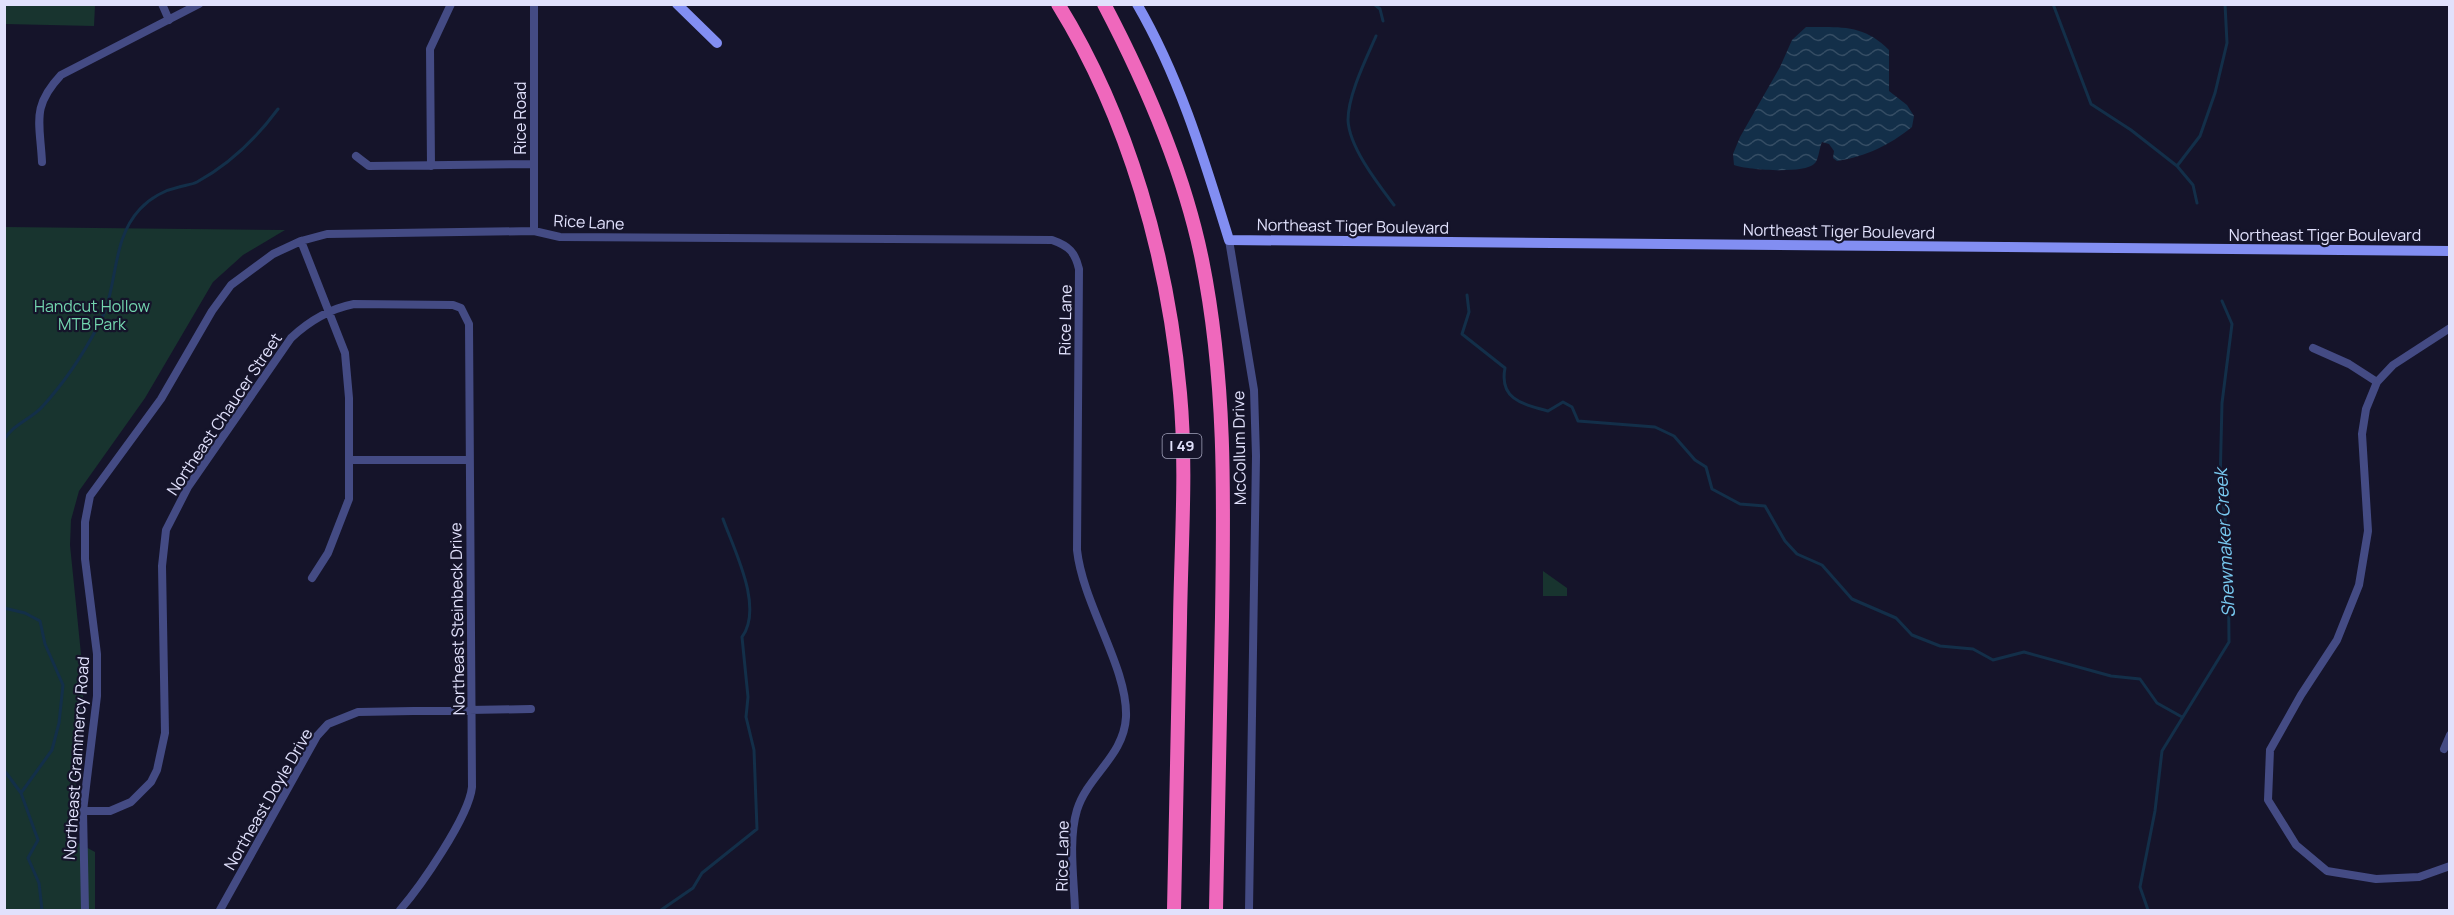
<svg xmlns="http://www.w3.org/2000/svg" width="2454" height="915" font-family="Manrope,sans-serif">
	<defs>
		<pattern id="water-waves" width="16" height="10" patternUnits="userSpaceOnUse" patternTransform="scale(1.5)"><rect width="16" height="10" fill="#132f49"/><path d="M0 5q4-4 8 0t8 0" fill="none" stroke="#354d64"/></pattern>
	</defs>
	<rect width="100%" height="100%" fill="#15142a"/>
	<path fill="#18342f" d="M5 4 95 5 94 26 5 24Z
		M5 227 285 230 243 255 213 282 145 398 79 491 71 520 70 545 84 684 71 839 95 852V910H5Z
		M1543 571 1567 588V596H1543Z"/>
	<path fill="url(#water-waves)" d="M1806 27C1840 27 1864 24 1889 50V91L1907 105 1914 116 1912 127C1888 146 1867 156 1837 161L1833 158 1834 151 1829 144 1822 142C1819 148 1819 160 1814 164 1804 174 1747 170 1734 165L1733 154 1740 137 1780 67 1792 40Z"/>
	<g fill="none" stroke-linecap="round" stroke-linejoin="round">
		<path stroke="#132f49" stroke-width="3" d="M1374 4 1380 9 1383 21
			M2053 4 2091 104 2131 130 2177 166 2193 185 2197 203
			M1376 36C1366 59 1348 95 1348 120 1349 147 1378 184 1394 205
			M2177 166 2200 136 2215 93 2227 43 2225 4
			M1467 295 1469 312 1462 334 1505 368C1499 399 1522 404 1548 411L1563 402 1572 407 1578 421 1655 427 1674 436 1695 460 1706 467 1712 489 1740 504 1765 506 1785 541 1797 554 1822 565 1852 599 1896 618 1912 635 1940 646 1973 649 1993 660 2024 652 2111 676 2140 679 2157 703 2182 717
			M4 440C12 425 31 419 42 407 64 383 84 353 99 324 119 288 110 241 140 209 150 198 165 190 179 187 185 185 191 185 197 182 230 164 255 140 278 109
			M4 608 25 613 40 621 45 644 63 685 59 723 52 750 21 793 38 840 28 858 39 883 42 910
			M4 770 21 793
			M661 910 693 888 702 873 757 829 754 750 746 717 748 697 742 637C764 607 734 550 723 519
			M2148 910 2140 887 2155 811 2162 751 2229 642 2228 538 2220 485 2222 403 2232 324 2222 301"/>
		<path stroke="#444b84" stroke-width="8" d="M162 4 169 20
			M534 4V231
			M356 156 369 166 534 164
			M42 162C40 122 31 107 61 75L199 4
			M431 166 430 49 451 4
			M1229 240 1254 390 1256 456 1249 910
			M301 241 345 353 349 398V499L328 553 312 578
			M2450 328 2393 365 2377 382 2366 409 2362 434 2368 531 2359 585 2337 640 2301 695 2270 750 2268 800 2296 845 2327 871 2376 879 2419 877 2450 866
			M2313 348 2349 364 2377 382
			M349 460H468
			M2444 749 2450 735
			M83 811H110L131 802 151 782 157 770 165 733 162 566 166 530 188 487 291 338C309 321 329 309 354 304L453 305 461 308 469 324 472 787C469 817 420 887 400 910
			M85 910 83 811 97 696V654L85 559V522L90 496 161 399 212 311 231 285 273 254 301 241 327 234 534 231 560 237 1052 240C1069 246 1075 252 1079 269L1077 550C1083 605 1128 668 1126 717 1124 756 1088 775 1077 810 1068 840 1074 879 1075 910
			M220 910 317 736 328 724 358 712 531 709"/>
		<path stroke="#828ef2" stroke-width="10" d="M677 4 717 43
			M1137 4C1180 78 1204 159 1229 240L2450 251"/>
		<path stroke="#ef68bc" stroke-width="14" d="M1058 4C1129 119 1168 259 1180 393 1187 468 1181 546 1180 621 1178 718 1176 814 1174 910
			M1104 4C1146 84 1184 171 1202 260 1226 379 1224 497 1222 617 1220 715 1218 813 1216 910"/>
	</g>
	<g text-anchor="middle" stroke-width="4.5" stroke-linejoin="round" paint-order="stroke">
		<rect fill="#15142a" stroke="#a4a4bd" stroke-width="1.5" x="1162.5" y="434" width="39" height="24" rx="4.5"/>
		<g font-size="15" font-weight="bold" fill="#e1e1fc">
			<text x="1182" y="451">I 49</text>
		</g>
		<g font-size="16" fill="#e1e1fc" stroke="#15142a">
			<text transform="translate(520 118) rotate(-90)" y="6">Rice Road</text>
			<text transform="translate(589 222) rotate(3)" y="6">Rice Lane</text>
			<text transform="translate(1353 226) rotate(1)" y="6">Northeast Tiger Boulevard</text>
			<text transform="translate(1839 231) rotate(1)" y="6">Northeast Tiger Boulevard</text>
			<text x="2325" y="241">Northeast Tiger Boulevard</text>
			<text transform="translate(1065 320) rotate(-89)" y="6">Rice Lane</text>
			<text transform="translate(224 414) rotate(-56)" y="6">Northeast Chaucer Street</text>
			<text transform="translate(1239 448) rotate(-91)" y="6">McCollum Drive</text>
			<text transform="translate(457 619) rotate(-91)" y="6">Northeast Steinbeck Drive</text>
			<text transform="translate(76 758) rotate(-86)" y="6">Northeast Grammercy Road</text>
			<text transform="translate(268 799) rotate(-60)" y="6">Northeast Doyle Drive</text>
			<text transform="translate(1062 856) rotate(-89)" y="6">Rice Lane</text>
		</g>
		<g font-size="16" fill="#73d6af" stroke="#15142a">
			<text x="92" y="312">Handcut Hollow<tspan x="92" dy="18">MTB Park</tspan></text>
		</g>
		<g font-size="18" font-style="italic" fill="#79caf1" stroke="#15142a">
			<text transform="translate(2225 543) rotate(-93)" y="6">Shewmaker Creek</text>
		</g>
	</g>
	<rect width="2454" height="915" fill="none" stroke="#e1e1fc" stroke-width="12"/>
</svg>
